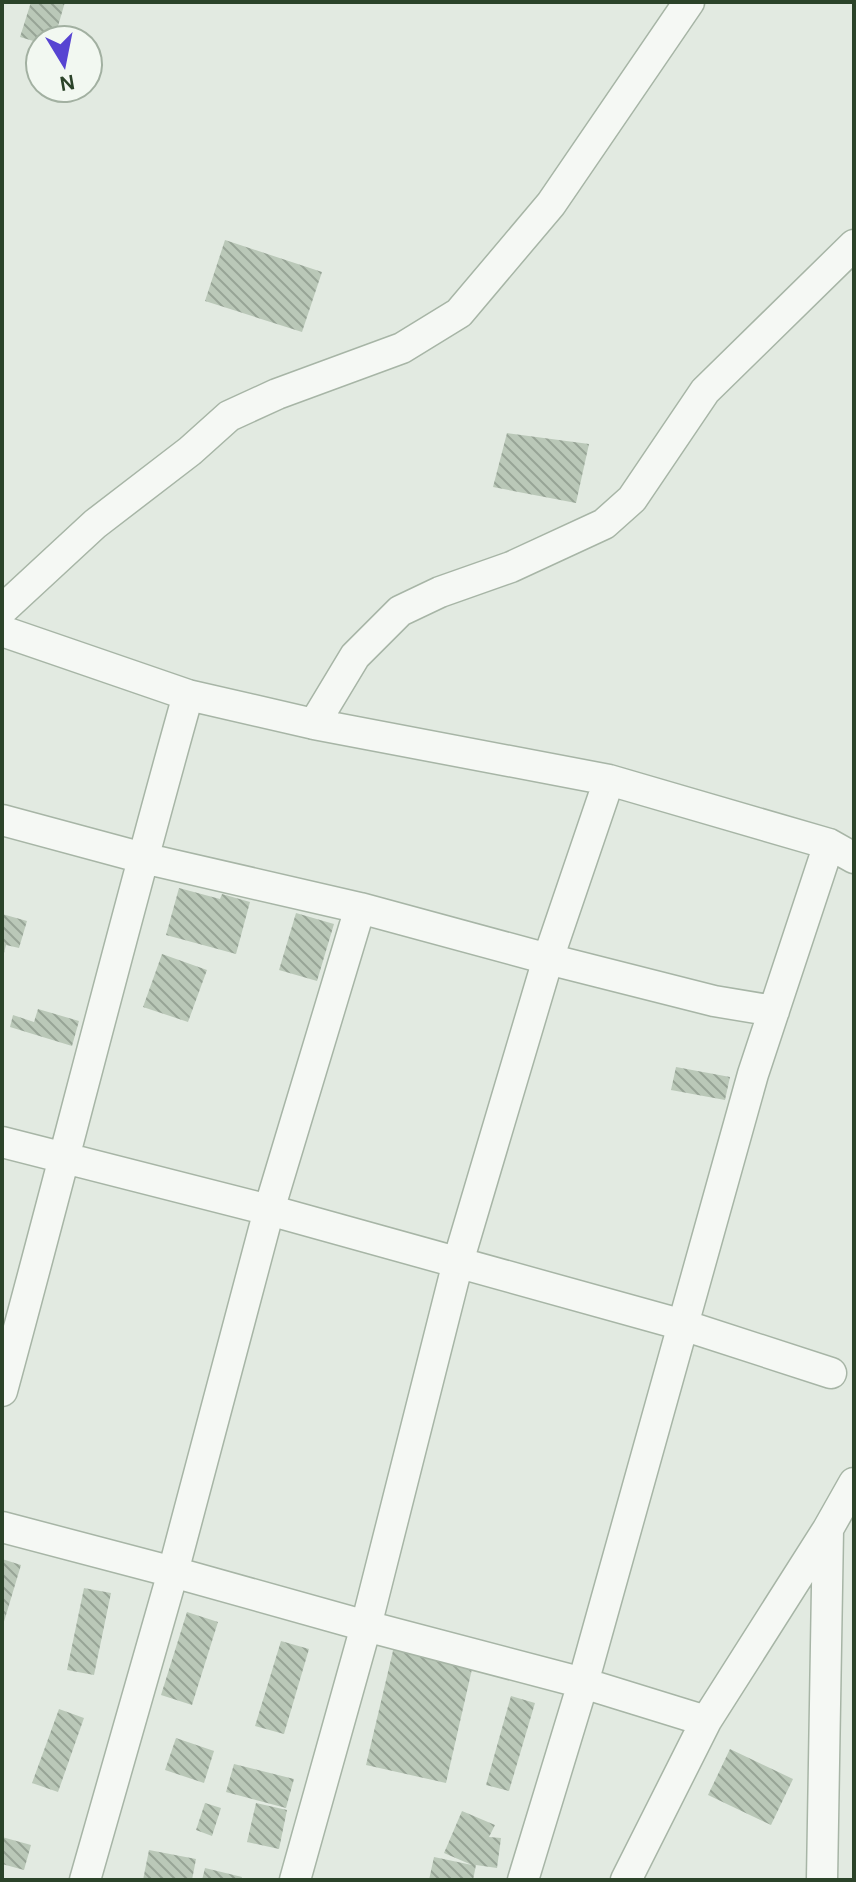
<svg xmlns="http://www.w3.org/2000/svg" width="856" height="1882" font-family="Karla,sans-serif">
	<defs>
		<pattern id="building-back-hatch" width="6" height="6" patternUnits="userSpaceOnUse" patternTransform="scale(2)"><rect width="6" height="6" fill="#bac8b8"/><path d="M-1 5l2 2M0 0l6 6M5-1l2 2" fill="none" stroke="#97a496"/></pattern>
	</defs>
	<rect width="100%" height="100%" fill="#e2eae1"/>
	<path fill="url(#building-back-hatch)" d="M31 2H65L54 40H40V43L20 37Z
		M225 240 322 272 302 332 205 301Z
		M507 433 589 444 576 503 493 487Z
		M179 888 220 899 222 894 250 902 236 954 166 935Z
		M296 913 334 924 317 981 279 970Z
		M2 914 27 921 19 948 6 945 3 957Z
		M162 954 207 970 188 1022 143 1007Z
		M38 1009 79 1021 72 1046 10 1027 13 1015 34 1022Z
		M676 1067 730 1077 725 1100 671 1090Z
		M2 1559 21 1565 3 1625H2Z
		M84 1588 111 1593 94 1675 67 1670Z
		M187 1612 218 1622 192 1705 161 1695Z
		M396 1638 475 1656 446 1783 366 1765Z
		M281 1641 309 1649 284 1734 255 1726Z
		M511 1696 535 1703 509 1791 486 1785Z
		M59 1709 84 1718 58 1792 32 1783Z
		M176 1738 214 1751 204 1783 165 1770Z
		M730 1749 793 1779 771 1825 708 1795Z
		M234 1764 294 1779 286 1808 226 1792Z
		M205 1803 221 1808 212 1836 196 1830Z
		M256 1803 287 1810 279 1849 247 1842Z
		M462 1811 495 1825 489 1837 501 1838 497 1868 476 1865 473 1880H429L434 1857 472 1865 444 1853Z
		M2 1837 31 1845 24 1870 2 1864Z
		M149 1850 196 1859 192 1880H143Z
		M205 1868 242 1877 241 1880H202Z"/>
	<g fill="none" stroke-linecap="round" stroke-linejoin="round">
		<g stroke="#a7b5a6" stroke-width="33">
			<path id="minor" d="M2 610 95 524 190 451 229 416 277 394 402 348 459 313 551 204 689 2
				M2 631 188 695 314 724 609 780 829 844 854 858
				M314 724 355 656 400 611 440 592 511 567 604 524 632 499 705 391 854 245
				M2 820 143 858 360 908 548 959 714 1001 774 1011
				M2 1142 269 1210 683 1325 831 1373
				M2 1391C65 1159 123 926 188 695
				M2 1527 173 1572 366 1626 583 1683 706 1721
				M85 1880 173 1572 269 1210 360 908
				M295 1880 366 1626 458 1262 548 959 609 780
				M523 1880 583 1683 753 1074 829 844
				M626 1880 706 1721 828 1529
				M822 1880 828 1529 854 1483"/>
		</g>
		<use href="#minor" stroke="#f5f8f4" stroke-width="30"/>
	</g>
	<rect width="856" height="1882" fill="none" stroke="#2b4329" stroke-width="8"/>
	<g transform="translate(64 64) rotate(170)"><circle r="38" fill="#f2f8f1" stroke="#a2b0a1" stroke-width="2"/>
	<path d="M0-6L14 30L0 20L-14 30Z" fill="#5744d2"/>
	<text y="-12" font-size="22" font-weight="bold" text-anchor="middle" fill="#2b4329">N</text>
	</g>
</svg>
